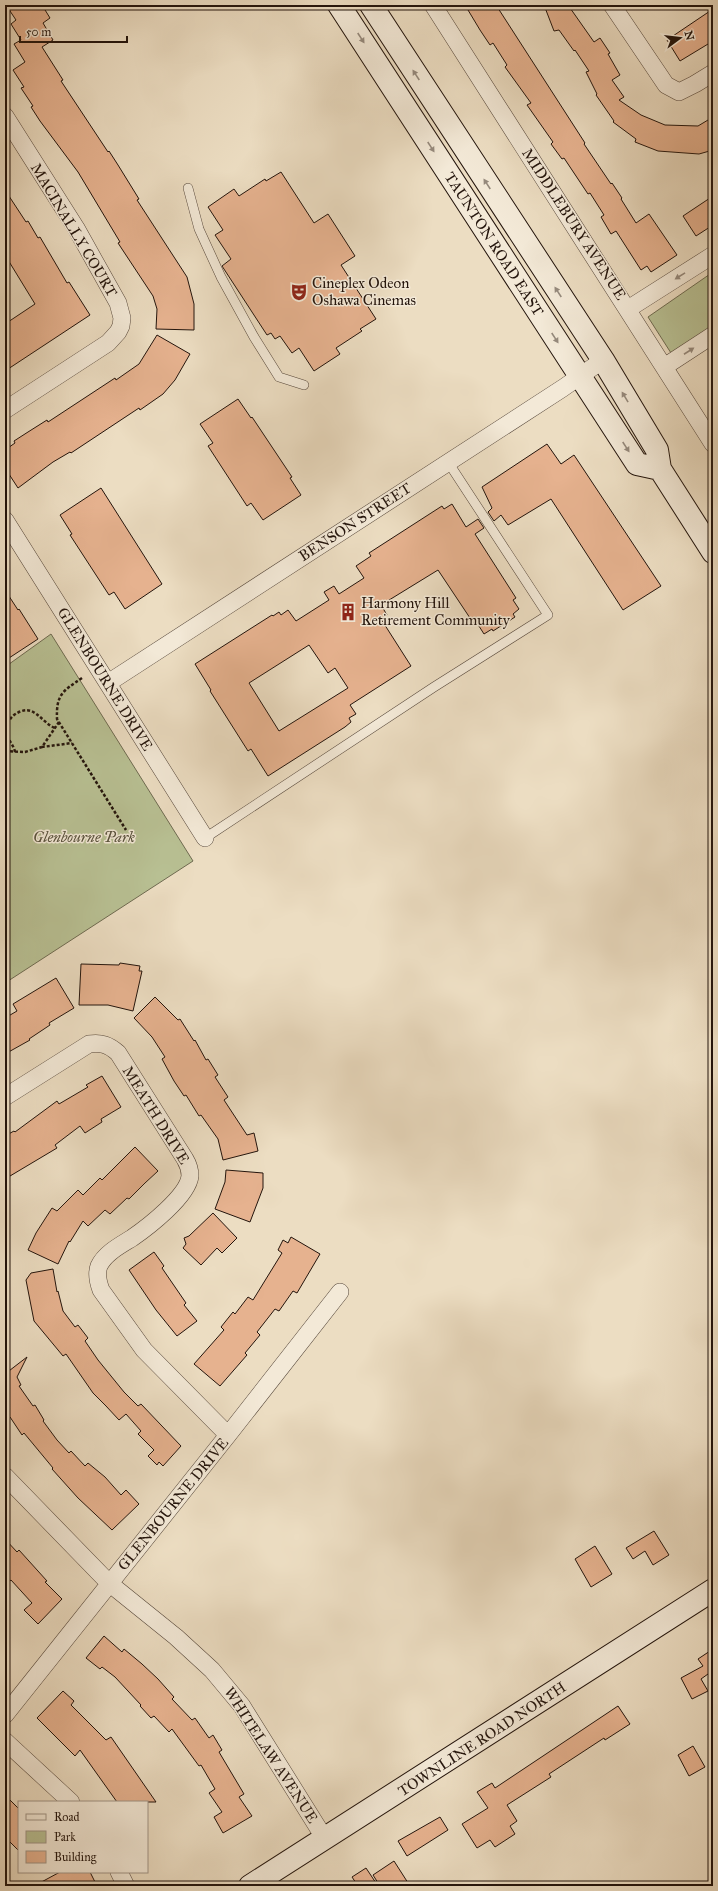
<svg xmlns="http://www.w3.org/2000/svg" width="718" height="1891" font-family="'IM FELL Great Primer',serif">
	<rect width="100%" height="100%" fill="#ecddc2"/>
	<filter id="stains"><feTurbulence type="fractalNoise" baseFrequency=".005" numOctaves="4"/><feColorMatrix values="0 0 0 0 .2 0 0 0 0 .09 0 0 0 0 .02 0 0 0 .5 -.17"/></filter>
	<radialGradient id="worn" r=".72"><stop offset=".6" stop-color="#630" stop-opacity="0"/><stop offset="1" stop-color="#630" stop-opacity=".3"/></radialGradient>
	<path fill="#b8c093" stroke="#6e6a50" d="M713 272V329L671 353 648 317Z
		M51 634 193 861 5 983V667Z"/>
	<path fill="#e6b28f" stroke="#23140c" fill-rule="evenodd" d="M6 5H42L50 18 43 23 53 40 42 47 63 80 61 81 108 152 109 151 118 165 139 199 137 200 187 277 194 304V330L156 329 157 309 153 296 118 243 120 242 78 172 40 121 31 107 33 106 21 88 24 87 13 70 25 62 14 44 21 40 11 24 16 20Z
		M465 5H496L585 143 584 144 611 184 612 183 622 198 621 199 636 223 649 214 677 255 651 272 647 266 641 270 616 231 611 234 601 217 604 215 590 193 588 194 564 158 562 159 551 144 553 142 527 105 531 103 505 67 507 65 493 43 490 45 480 30Z
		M544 5H568L594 42 600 38 610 53 608 54 620 75 612 80 624 97 619 100 641 115 665 125 698 126 713 117V150L699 154 658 151 635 142 636 139 613 122 614 121 596 95 597 94 586 72 589 71 575 50 574 51 559 30 554 31Z
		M713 9V41L680 61 667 40Z
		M281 172 314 223 328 214 355 256 341 265 376 319 360 329 362 331 336 348 340 354 314 371 299 348 292 353 280 336 275 339 271 333 267 335 222 266 231 259 215 235 223 230 208 207 234 189 239 196 265 179 266 181Z
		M5 190 26 222 28 221 38 238 40 237 67 283 69 282 90 315 5 371V324L35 304 5 255Z
		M713 196V225L696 236 683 216Z
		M157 335 190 354 175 380 163 394 140 410 139 408 71 453 70 452 53 462 18 488 5 468V450L15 443 14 441 28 432 47 420 48 422 115 378 116 380 139 364Z
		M238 399 251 418 252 417 292 477 290 478 301 495 263 520 251 503 247 506 208 446 213 443 200 424Z
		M547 444 561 464 574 455 661 586 623 610 551 499 508 525 501 515 494 521 488 512 492 508 482 487Z
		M101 488 162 584 125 609 114 592 109 595 70 535 72 534 60 515Z
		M452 504 466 527 478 519 484 528 475 534 516 598 513 600 519 609 513 614 515 617 493 631 492 629 484 634 477 623 474 624 438 570 381 605 387 615 381 619 411 666 350 705 356 714 349 718 351 722 345 727 268 776 251 749 248 751 210 691 211 690 195 664 272 615 273 616 279 612 281 615 288 610 296 621 329 600 324 592 334 586 339 594 364 578 356 566 371 556 369 553 442 506 444 509ZM309 645 328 673 335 668 348 688 279 731 249 683Z
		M5 590 18 610 19 609 38 639 9 658 5 652Z
		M120 963 140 966 139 971H142L133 1011 108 1005H79L81 964 119 965Z
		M56 978 74 1008 49 1023 50 1025 29 1039 30 1040 5 1054V1018L17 1011 13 1004Z
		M155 997 178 1020 180 1019 194 1041 195 1040 206 1060 208 1059 218 1075 215 1077 228 1097 224 1100 247 1135 254 1133 258 1151 223 1160 218 1139 201 1115 199 1116 186 1095 184 1096 174 1081 162 1059 165 1057 152 1037 134 1018Z
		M102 1076 121 1107 101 1119 102 1122 85 1133 80 1126 55 1145 57 1148 5 1179V1136L14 1131 15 1132 57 1101 59 1104 88 1087 86 1085Z
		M135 1147 158 1171 145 1183 129 1199 127 1198 110 1214 105 1210 88 1226 83 1221 70 1242 69 1241 58 1264 28 1250 36 1233 52 1208 57 1211 78 1190 83 1195 100 1178 102 1180Z
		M226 1170 263 1173V1188L250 1222 215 1209 225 1182Z
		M213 1213 237 1238 222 1253 217 1248 201 1265 183 1248 186 1244 184 1238 189 1236Z
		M291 1237 320 1254 297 1293 293 1291 279 1311 275 1309 257 1332 260 1335 245 1353 247 1355 220 1386 194 1364 224 1330 221 1327 233 1312 235 1314 248 1297 253 1300 282 1253 278 1250 283 1240 288 1243Z
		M154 1252 164 1266 162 1268 186 1303 184 1305 197 1321 177 1336 156 1310 129 1270Z
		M53 1269 57 1292 58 1291 63 1311 75 1327 78 1325 88 1338 85 1341 98 1360 124 1392 138 1406 141 1404 181 1446 163 1466 159 1462 157 1465 148 1456 154 1450 138 1434 141 1431 126 1414 119 1420 106 1406 93 1393 66 1354 63 1356 34 1321 26 1280 31 1273Z
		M27 1357 17 1377 21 1385 19 1386 33 1406 35 1405 44 1420 43 1421 57 1440 69 1453 71 1451 85 1466 88 1463 105 1477 121 1495 126 1490 139 1504 112 1530 78 1498 52 1469 53 1468 24 1433 22 1435 10 1417 5 1420V1374Z
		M654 1531 669 1555 653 1565 645 1551 633 1559 626 1548Z
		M5 1539 17 1552 19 1550 47 1581 45 1582 62 1599 38 1624 24 1610 32 1603 11 1580 5 1585Z
		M595 1546 612 1574 591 1587 575 1559Z
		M104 1636 122 1652 124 1649 142 1664 158 1679 174 1697 172 1699 192 1720 195 1718 209 1738 213 1735 222 1750 219 1752 244 1794 239 1797 252 1816 223 1833 214 1817 222 1812 209 1793 215 1789 201 1765 199 1766 172 1729 169 1732 154 1716 151 1718 140 1706 141 1705 115 1677 102 1667 100 1669 86 1658Z
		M713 1649V1682L708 1674 701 1679 708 1691 692 1699 681 1678 703 1666 698 1659Z
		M63 1691 74 1701 71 1705 106 1740 111 1737 156 1802H117L80 1750 75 1756 37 1718Z
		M618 1706 630 1724 605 1740 604 1738 549 1774 551 1777 507 1805 517 1821 510 1826 515 1834 495 1847 490 1840 477 1848 462 1824 488 1808 477 1792 492 1783 495 1788Z
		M693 1746 705 1767 689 1776 678 1755Z
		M5 1795 19 1809V1851L5 1837Z
		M440 1817 448 1830 407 1856 398 1841Z
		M394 1861 410 1886H380L373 1875Z
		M366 1868 378 1886H358L352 1877Z
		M60 1872H90L97 1886H34Z"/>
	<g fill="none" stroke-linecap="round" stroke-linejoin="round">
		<g stroke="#55463a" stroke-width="10">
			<path id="lane" d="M188 188 199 229 221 277 254 337 279 377 304 385
				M205 838 434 687 548 615 448 462"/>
		</g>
		<g stroke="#55463a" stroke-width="18">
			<path id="street" d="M433 5 713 444
				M612 5 666 85 679 92 695 84 713 73
				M5 116 76 228 118 303 122 318 121 326 118 332 108 343 5 410
				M628 309 713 255
				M664 367 713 335
				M5 520 205 838
				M108 683 563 388 603 360
				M5 1097 89 1044C101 1042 109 1045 118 1053L185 1159C188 1164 190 1170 190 1176 188 1196 148 1227 132 1238 121 1245 105 1253 99 1266 96 1274 98 1282 101 1290L144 1350 228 1435
				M5 1476 109 1583 176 1637 212 1670 242 1706 325 1839
				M5 1715 228 1435 340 1292
				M5 1741 71 1802
				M119 1872 126 1886"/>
		</g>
		<g stroke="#23140c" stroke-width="24">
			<path id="secondary" d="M339 5 637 464 660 469
				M371 5 603 360 657 450 660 469 713 552
				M250 1886 713 1590"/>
		</g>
		<path stroke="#23140c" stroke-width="2.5" stroke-dasharray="3 2" stroke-linecap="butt" d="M82 678C63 691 56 694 57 719L126 830
			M59 722 42 747 72 743
			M5 751 25 752 42 747
			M15 752C14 745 7 740 7 732 6 726 9 719 14 715 34 701 40 722 55 728"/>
		<use href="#lane" stroke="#f3e9d7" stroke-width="9"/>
		<use href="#street" stroke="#f3e9d7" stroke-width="17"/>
		<use href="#secondary" stroke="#f3e9d7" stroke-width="22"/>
	</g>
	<defs><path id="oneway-solid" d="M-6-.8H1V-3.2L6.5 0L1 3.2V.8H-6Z"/></defs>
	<g fill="#95897c">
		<use href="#oneway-solid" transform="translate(361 38) rotate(57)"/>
		<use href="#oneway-solid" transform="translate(416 75) rotate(-123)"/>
		<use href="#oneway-solid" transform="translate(431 147) rotate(57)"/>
		<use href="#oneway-solid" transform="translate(487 184) rotate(-123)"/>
		<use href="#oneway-solid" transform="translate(680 276) rotate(148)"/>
		<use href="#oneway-solid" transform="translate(558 292) rotate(-123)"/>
		<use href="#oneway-solid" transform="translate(555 338) rotate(57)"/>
		<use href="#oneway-solid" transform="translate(689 351) rotate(-33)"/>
		<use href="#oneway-solid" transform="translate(625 397) rotate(-121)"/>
		<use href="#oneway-solid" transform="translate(626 447) rotate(57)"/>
	</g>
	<defs>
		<g id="theatre-bare" transform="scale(1.38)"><path d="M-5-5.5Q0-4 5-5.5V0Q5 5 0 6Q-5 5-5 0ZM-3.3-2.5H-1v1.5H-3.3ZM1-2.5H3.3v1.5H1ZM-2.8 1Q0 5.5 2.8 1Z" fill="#8f2418" stroke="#f3e9d7" stroke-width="2.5" paint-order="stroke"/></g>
		<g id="building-bare" transform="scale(1.38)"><path d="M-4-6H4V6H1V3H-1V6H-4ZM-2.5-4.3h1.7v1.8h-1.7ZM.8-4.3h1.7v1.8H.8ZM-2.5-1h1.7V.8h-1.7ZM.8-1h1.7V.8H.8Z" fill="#8f2418" stroke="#f3e9d7" stroke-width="2.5" paint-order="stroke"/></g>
	</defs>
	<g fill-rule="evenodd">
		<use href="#theatre-bare" x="299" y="292"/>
		<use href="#building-bare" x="348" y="612"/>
	</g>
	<g text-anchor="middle" stroke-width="3" stroke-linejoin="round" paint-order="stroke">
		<g font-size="15" fill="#23140c" stroke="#f3e9d7">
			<text transform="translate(574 224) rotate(57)" y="5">MIDDLEBURY AVENUE</text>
			<text transform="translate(74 230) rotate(59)" y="5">MACINALLY COURT</text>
			<text transform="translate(494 244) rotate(57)" y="5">TAUNTON ROAD EAST</text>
			<text transform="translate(355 522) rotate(-33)" y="5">BENSON STREET</text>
			<text transform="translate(105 679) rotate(58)" y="5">GLENBOURNE DRIVE</text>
			<text transform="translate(156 1115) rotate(58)" y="5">MEATH DRIVE</text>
			<text transform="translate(173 1504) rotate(-51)" y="5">GLENBOURNE DRIVE</text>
			<text transform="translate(482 1739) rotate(-33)" y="5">TOWNLINE ROAD NORTH</text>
			<text transform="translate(271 1755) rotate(57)" y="5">WHITELAW AVENUE</text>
		</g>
		<g font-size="15" fill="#23140c" stroke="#f3e9d7" text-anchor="start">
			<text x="312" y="288">Cineplex Odeon<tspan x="312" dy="17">Oshawa Cinemas</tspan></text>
			<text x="361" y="608">Harmony Hill<tspan x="361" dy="17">Retirement Community</tspan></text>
		</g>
		<g font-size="15" font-style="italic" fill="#57503b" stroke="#f3e9d7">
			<text x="84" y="842">Glenbourne Park</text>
		</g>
	</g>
	<rect width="718" height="1891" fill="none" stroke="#ecddc2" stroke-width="20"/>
	<rect x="6" y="6" width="706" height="1879" fill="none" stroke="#23140c" stroke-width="2"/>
	<rect x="10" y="10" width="698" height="1871" fill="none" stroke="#23140c"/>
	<rect x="18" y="1801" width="130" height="72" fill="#f3e9d7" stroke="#a09486"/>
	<rect x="26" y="1814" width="20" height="6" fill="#f3e9d7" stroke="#a09486"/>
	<text x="54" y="1821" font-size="12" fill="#23140c">Road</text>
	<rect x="26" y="1831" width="20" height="12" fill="#b8c093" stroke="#a09486"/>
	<text x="54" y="1841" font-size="12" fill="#23140c">Park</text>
	<rect x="26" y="1851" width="20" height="12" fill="#e6b28f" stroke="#a09486"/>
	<text x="54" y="1861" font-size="12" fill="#23140c">Building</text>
	<g transform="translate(680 38) rotate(75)" stroke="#f3e9d7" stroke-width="3" paint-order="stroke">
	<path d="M0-3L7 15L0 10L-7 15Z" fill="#23140c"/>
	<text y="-6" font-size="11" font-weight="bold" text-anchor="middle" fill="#23140c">N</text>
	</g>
	<path d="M20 36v6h107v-6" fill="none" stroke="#23140c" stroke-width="2"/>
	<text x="26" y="36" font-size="12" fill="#23140c" stroke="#f3e9d7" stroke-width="3" paint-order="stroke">50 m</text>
	<rect width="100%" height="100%" filter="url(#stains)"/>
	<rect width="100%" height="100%" fill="url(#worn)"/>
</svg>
